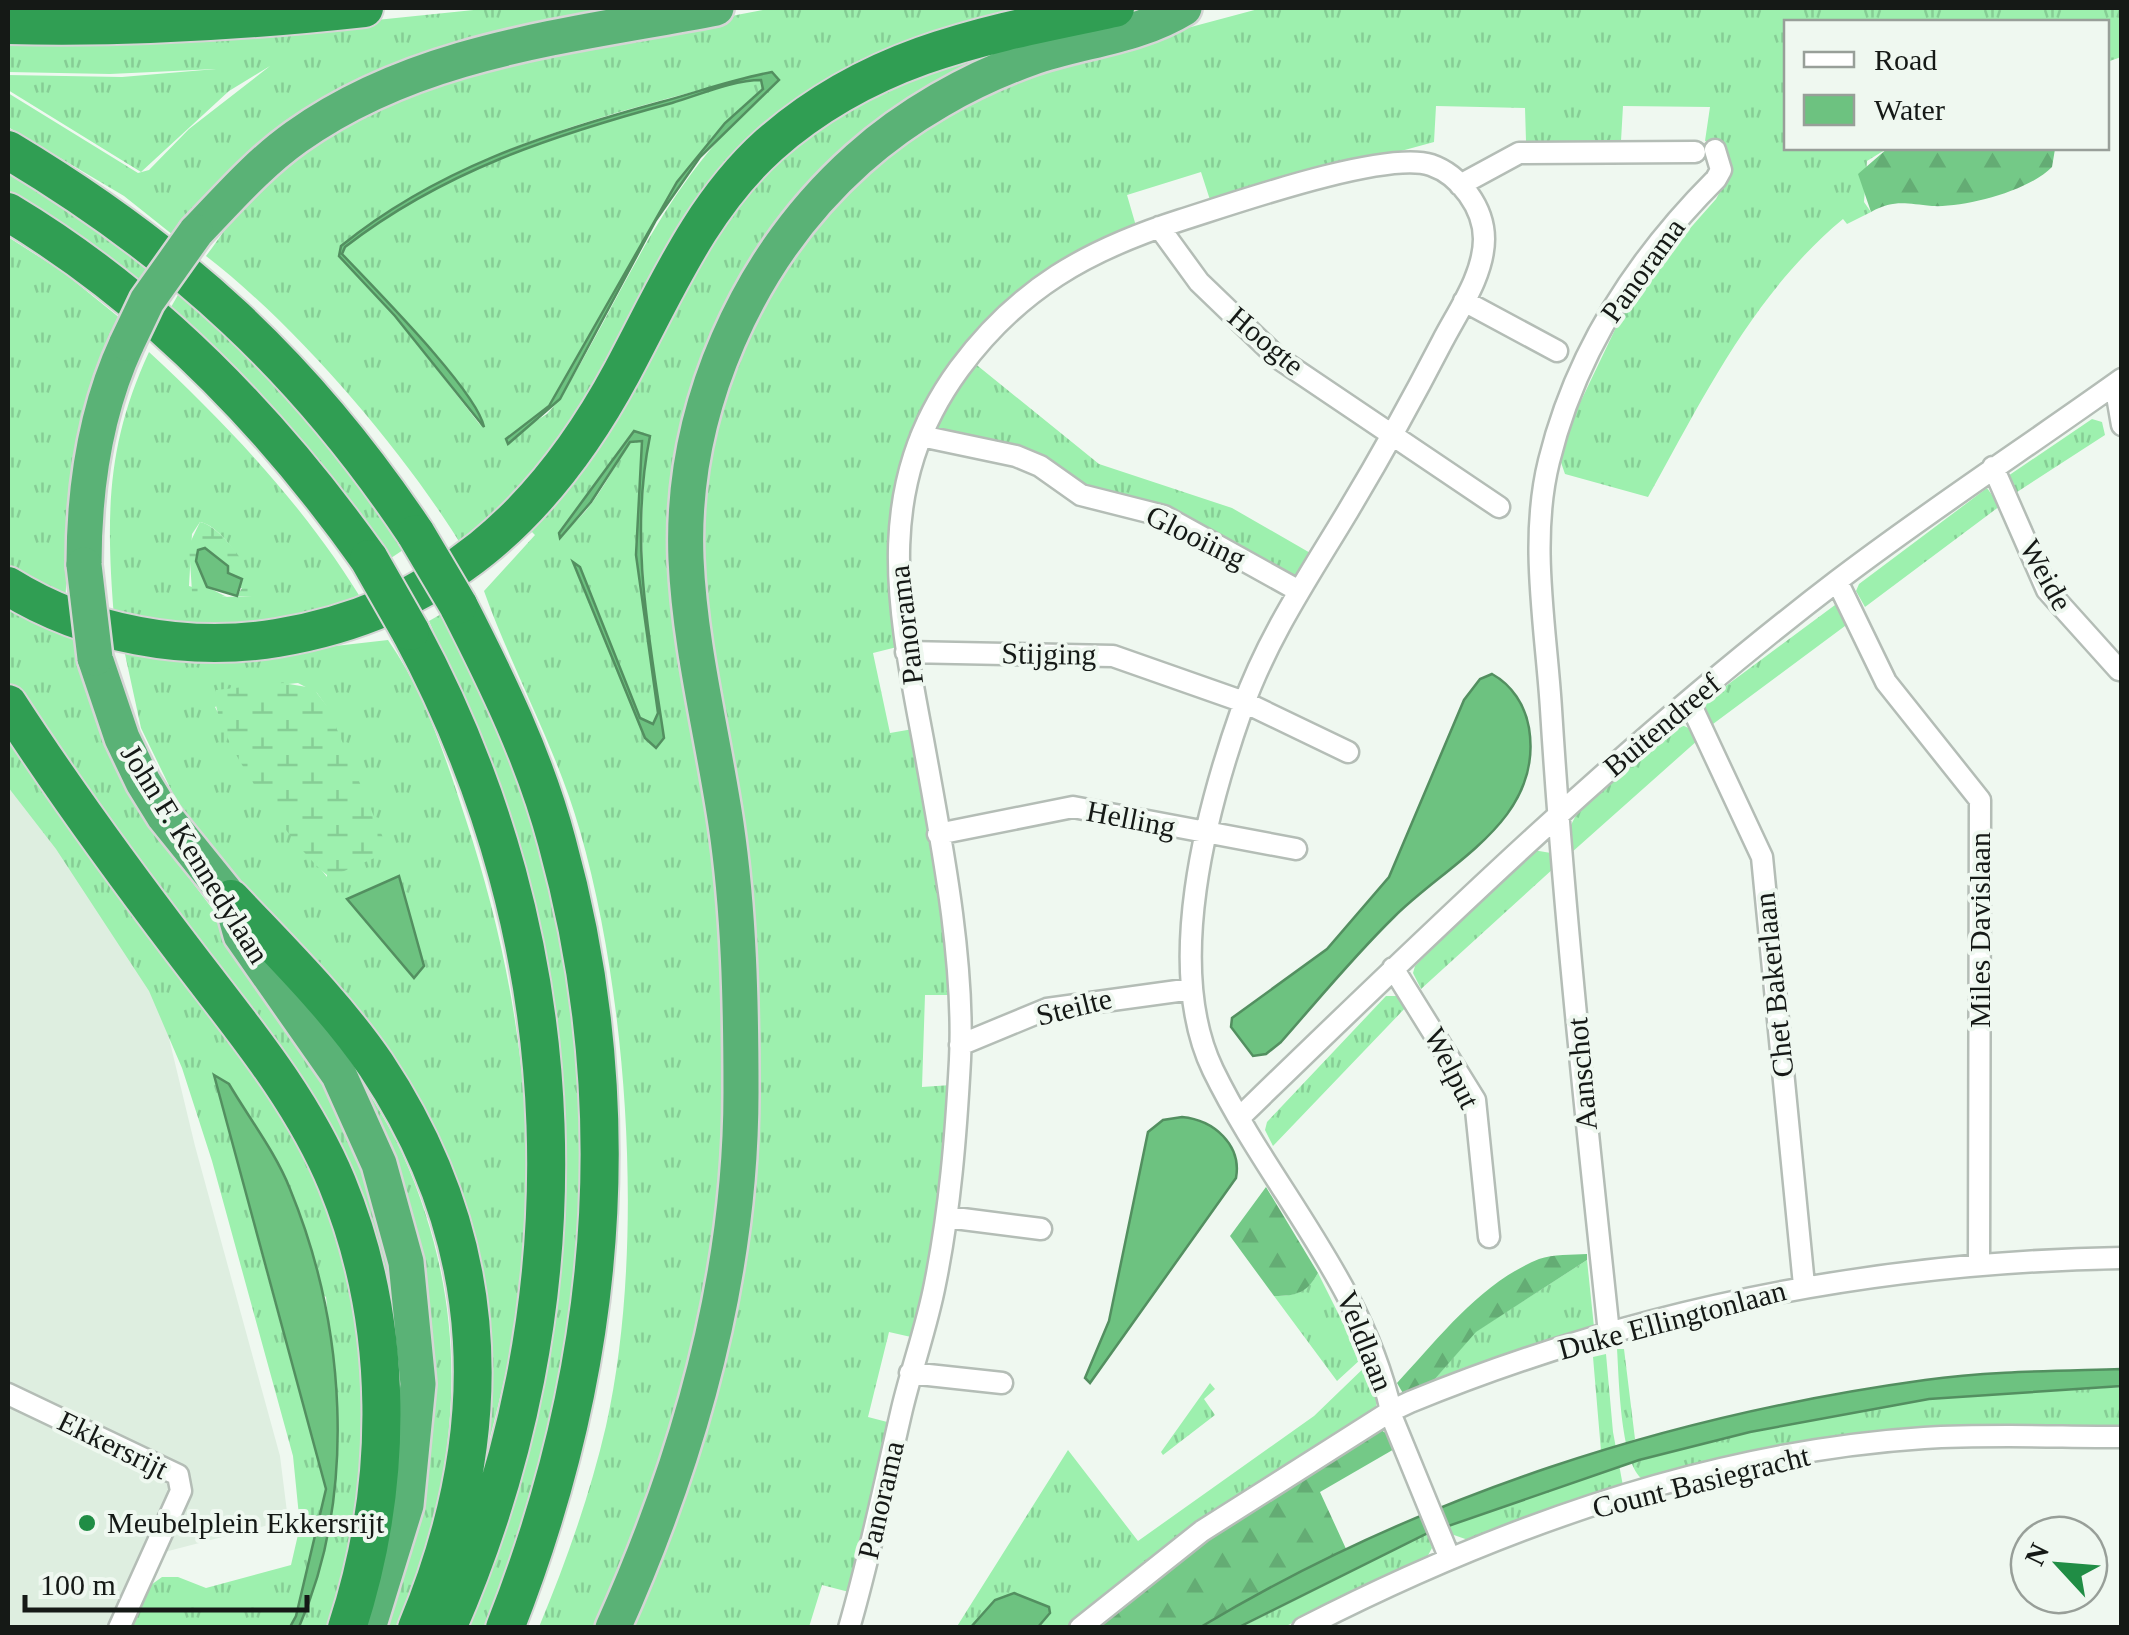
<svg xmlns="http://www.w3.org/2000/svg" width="2129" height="1635" font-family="'Times New Roman',serif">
	<defs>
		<pattern id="grass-tufts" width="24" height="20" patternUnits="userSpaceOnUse" patternTransform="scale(2.5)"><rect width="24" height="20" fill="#9df0ae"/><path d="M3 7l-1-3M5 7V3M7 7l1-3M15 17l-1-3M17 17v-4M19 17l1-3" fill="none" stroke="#86cd95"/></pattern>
		<pattern id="forest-firs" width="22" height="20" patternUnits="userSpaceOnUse" patternTransform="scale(2.5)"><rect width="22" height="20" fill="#74c987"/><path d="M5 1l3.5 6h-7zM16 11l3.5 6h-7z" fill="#64ac74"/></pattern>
		<pattern id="wetland-marsh" width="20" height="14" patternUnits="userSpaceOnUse" patternTransform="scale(2.5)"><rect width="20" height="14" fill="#9df0ae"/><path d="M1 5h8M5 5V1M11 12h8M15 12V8" fill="none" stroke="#86cd95"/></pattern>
	</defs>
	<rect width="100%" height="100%" fill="#eff8f0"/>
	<path fill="#deeee0" d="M8 767 140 918 195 1146 280 1456 288 1520 153 1555 125 1627H8Z"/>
	<path fill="url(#grass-tufts)" fill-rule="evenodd" d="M493 8H672L470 46 173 235 124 196 8 127V93L138 173 149 170 189 129 270 66 229 91 141 172 8 90V75L122 77 216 69 110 74 8 72V35L260 32Z
		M773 8H1070L801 103 576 429 465 551C405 452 298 327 206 256 224 233 241 204 262 184 398 57 599 43 773 8ZM772 72 779 80C663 180 635 274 560 399L547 414 506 439 549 406 677 182 725 123 763 89 760 80C732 81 699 95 672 103 554 135 443 171 345 247L342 254C391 307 451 361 481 426L395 316 339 256 341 246C464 146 621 110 772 72Z
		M1262 8H2121V57L2107 62 2106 22H1786V148H1888L1867 161 1864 202 1871 212 1847 224 1843 219C1754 293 1704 396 1648 497L1565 474 1557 451 1632 294 1716 199 1728 177 1714 141H1705L1710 107 1623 106 1621 141H1526L1525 108 1436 106 1434 142 1211 203 1201 172 1127 195 1136 226 972 342 895 501 888 590 897 647 873 653 890 733 913 729 941 892 948 995H925L922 1087 951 1085 938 1235 911 1337 889 1332 868 1417 895 1424 849 1592 822 1585 809 1627 629 1628 740 1229 698 565 702 485 742 336 784 262 839 194 903 138 1034 69Z
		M1028 37 887 122 692 403 713 839 730 987 718 1224 700 1335 604 1627H539C566 1562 590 1495 606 1426 645 1252 629 1002 580 831 556 747 513 672 484 591L535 535 532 532 476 576 473 571 691 259 775 157 857 97ZM634 431 650 436C632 540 648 635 664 738H645L574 563 580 567 640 718 653 724 658 713 636 555 642 441H630C611 471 591 517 559 533Z
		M8 167 152 266 136 293 8 202Z
		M8 237 63 272 126 323 68 558 65 603 8 573Z
		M182 288 284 383 412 544 391 558 323 472 167 314Z
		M149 352C231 428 311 513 368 610L258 633 114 617C106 516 106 445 149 352ZM200 522C223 526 253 574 252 596L225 597 189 586 192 534Z
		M973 362 1099 464 1232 508 1312 554 1295 582 933 430Z
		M2092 419 2102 422 2105 435 2014 494 2005 478Z
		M1987 488 2000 506 1865 607 1856 591 1859 584Z
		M8 603 73 633 80 664 147 822 272 988 332 1081 397 1256 411 1377 384 1498 339 1176 8 694Z
		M1835 605 1849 623 1713 724 1705 708 1707 700Z
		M443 613 500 721 544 845 568 944 590 1164 562 1412 492 1627H464L503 1533 522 1466 561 1162 475 728 429 621Z
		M388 640C425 693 446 759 466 820 515 969 540 1127 521 1284 513 1354 494 1423 476 1491L437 1139 210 853 177 802 141 728 123 645 265 654ZM298 683 317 693 327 707V877L254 783 215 707 249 688ZM399 876 424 966 412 977 347 898Z
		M8 714 329 1179 374 1380 341 1627H299C345 1522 337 1409 326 1297L259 1245 326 1490 296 1616 290 1627H131L151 1585 162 1577H178L206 1588 291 1565 300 1526 293 1456 212 1161 182 1068 149 991 56 849 8 787Z
		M1684 726 1693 730 1698 740 1571 853 1569 829 1578 811 1672 727Z
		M1533 850 1551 853 1554 868 1421 989 1413 973 1415 966Z
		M1386 996H1405L1409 1004 1273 1146 1265 1130 1267 1122Z
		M357 1073C372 1099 390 1126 402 1153 474 1313 463 1469 397 1627H376L426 1377Z
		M1587 1260 1594 1327 1463 1368 1428 1387 1475 1332Z
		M1318 1273 1361 1359 1337 1381 1274 1296C1297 1296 1307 1292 1318 1273Z
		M1617 1349H1624L1635 1439 1631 1441 1638 1461 1750 1432 1929 1399 2121 1387V1429L1925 1430 1646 1481C1620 1472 1619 1376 1617 1349Z
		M1606 1354 1613 1432 1623 1486 1471 1541 1451 1534 1448 1525 1615 1468 1610 1448 1601 1451 1593 1357Z
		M1370 1362 1379 1397 1374 1412 1119 1586 1069 1627 956 1628 1068 1450 1138 1541 1314 1416Z
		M1210 1383 1215 1389 1204 1399 1215 1415 1163 1455 1161 1452Z
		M1428 1533 1432 1548 1426 1559 1284 1627 1239 1628Z"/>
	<path fill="url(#forest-firs)" d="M1888 148H2055V149L2052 167C2029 191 1964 208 1932 206 1906 204 1895 199 1871 212L1858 174Z
		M1266 1187 1318 1273C1307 1293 1297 1296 1274 1296L1230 1236Z
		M1587 1254V1260L1476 1332 1428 1387 1404 1395 1397 1383C1439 1338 1480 1283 1539 1259 1553 1254 1572 1255 1587 1254Z
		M1381 1430 1392 1437 1396 1448 1320 1492 1347 1551 1199 1627 1091 1628 1180 1556Z"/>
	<path fill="url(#wetland-marsh)" d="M200 522C220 525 261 578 253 596H237L242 588 207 587 227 597 192 592 189 545Z
		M283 683 313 688 327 706 387 847 384 854 330 877C299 857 205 726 216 690Z"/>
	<path fill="#6dc280" stroke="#538f60" stroke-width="2.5" d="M772 72 779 80 700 157 656 220 560 399 508 444 506 439 549 406 677 182 725 123 763 89 761 80C733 80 699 95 672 103 554 135 443 171 345 247L342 254C373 287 477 391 484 427L395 316 339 256 341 246C436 169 544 134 661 102 698 92 734 79 772 72Z
		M634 431 650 436C629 539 649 636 664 738L656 748 645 738 573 562 580 567 640 718 653 724 658 713 636 555 642 441 630 442 591 502 560 538 559 533Z
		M205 548 228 566V573L242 579 237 596 207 587 196 561 198 550Z
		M1492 674C1512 685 1525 705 1529 728 1544 820 1449 862 1394 917 1354 956 1318 1000 1281 1042L1266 1054 1253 1056 1231 1027 1232 1018 1327 949 1389 877 1464 700 1480 679Z
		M399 876 424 966 414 978 347 899Z
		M214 1075 229 1084C249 1118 276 1153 290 1189 345 1323 358 1492 299 1627H290L296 1616 326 1489Z
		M1182 1117C1214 1120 1242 1145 1236 1178L1090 1383 1085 1378 1109 1321 1148 1132 1163 1120Z
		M2121 1369V1386L1929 1399 1750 1432 1639 1460 1428 1533 1239 1627 1199 1628C1420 1495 1671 1415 1925 1380 1990 1371 2056 1371 2121 1369Z
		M1014 1593 1049 1607 1050 1613 1038 1627H971L995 1600Z"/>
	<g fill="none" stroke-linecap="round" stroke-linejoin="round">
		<g stroke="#b4bdb6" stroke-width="25">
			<path id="minor" d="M1460 185 1519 153 1695 152
				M1159 227 1199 282 1278 358 1499 507
				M1464 301 1557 351
				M2115 384 2122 425
				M921 436 1016 456 1040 466 1081 495 1164 516 1299 591
				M1993 467 2047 590 2119 670
				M1837 581 1886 682 1980 800 1979 1264
				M906 652 1113 656 1244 702 1348 752
				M1689 701 1762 857 1804 1285
				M938 834 1073 807 1296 849
				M1393 968 1475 1100 1489 1237
				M960 1045 1047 1009 1192 989
				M1240 1117C1432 931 1624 744 1837 581 1930 510 2027 447 2122 379
				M947 1217 1041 1229
				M1609 1333C1587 1125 1564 917 1551 709 1546 628 1529 541 1549 461 1576 351 1636 259 1716 179L1721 170 1715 150
				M910 1373 1002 1383
				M8 1394 178 1475 181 1491 119 1628
				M1450 1559 1393 1420 1391 1411 1410 1402C1637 1309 1877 1262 2122 1258
				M849 1628C870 1556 885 1482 902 1409 912 1367 927 1326 935 1284 950 1210 956 1135 960 1060 965 959 941 840 923 740 898 608 872 488 959 369 1018 289 1087 250 1181 220 1232 204 1385 150 1431 165 1460 175 1484 208 1484 239 1484 275 1458 311 1442 342 1412 400 1381 456 1348 511 1309 576 1267 638 1242 709 1206 811 1164 968 1213 1070 1270 1187 1362 1281 1391 1411L1202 1531 1080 1628
				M1303 1628C1494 1530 1708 1452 1924 1438 1989 1434 2056 1437 2122 1437"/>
		</g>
		<g stroke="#d5d6d5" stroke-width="40">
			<path id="trunk" d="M196 232C228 199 258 164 296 137 419 49 572 36 716 8
				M84 565C84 489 95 412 127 343
				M95 658 122 738 143 782 164 816 231 899 241 935 339 1075 379 1164 406 1262 418 1384 406 1505 368 1628
				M613 1628C688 1461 741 1276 741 1092 741 1003 739 912 726 824 713 736 690 649 686 559 680 410 747 258 858 159 907 115 969 80 1031 58 1082 40 1137 37 1184 8"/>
		</g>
		<g stroke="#d5d6d5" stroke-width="42">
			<path id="motorway" d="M8 25C127 28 245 21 364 8
				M8 150C180 253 305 367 416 534
				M8 212C153 299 271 421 369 559
				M8 586C85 634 187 653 277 638 441 611 545 515 622 372 665 292 700 207 769 145 872 54 985 35 1115 8
				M458 605C497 681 535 759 557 842 631 1110 606 1372 505 1628
				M410 631C579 944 590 1302 447 1628
				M8 704C63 789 122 870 183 950 239 1024 301 1096 337 1183 395 1324 394 1484 347 1628
				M231 899C281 952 335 1005 376 1065 495 1244 499 1432 417 1628"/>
		</g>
		<use href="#minor" stroke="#fff" stroke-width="20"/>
		<use href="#trunk" stroke="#5ab276" stroke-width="35"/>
		<use href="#motorway" stroke="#309e53" stroke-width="38"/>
		<g stroke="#d5d6d5" stroke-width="40" stroke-linecap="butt">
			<path id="trunk-bridge" d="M127 343 147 301 196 232
				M84 565 95 658"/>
		</g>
		<g stroke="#d5d6d5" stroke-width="42" stroke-linecap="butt">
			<path id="motorway-bridge" d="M416 534 458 605
				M369 559 410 631"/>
		</g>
		<use href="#trunk-bridge" stroke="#5ab276" stroke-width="35"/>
		<use href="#motorway-bridge" stroke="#309e53" stroke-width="38"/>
	</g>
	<circle fill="#208d45" stroke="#eff8f0" stroke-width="4" cx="87" cy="1523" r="10"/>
	<g text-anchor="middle" stroke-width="8" stroke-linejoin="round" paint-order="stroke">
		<g font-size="30" fill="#151916" stroke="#eff8f0">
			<text transform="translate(1643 270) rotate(-54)" y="10">Panorama</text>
			<text transform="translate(1266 341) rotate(40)" y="10">Hoogte</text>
			<text transform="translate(1196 537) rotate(26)" y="10">Glooiing</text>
			<text transform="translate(2046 575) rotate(61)" y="10">Weide</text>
			<text transform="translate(906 625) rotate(-97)" y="10">Panorama</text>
			<text transform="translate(1049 654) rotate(1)" y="10">Stijging</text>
			<text transform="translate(1662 725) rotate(-40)" y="10">Buitendreef</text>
			<text transform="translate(1131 819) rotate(11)" y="10">Helling</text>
			<text transform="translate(195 854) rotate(58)" y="10">John F. Kennedylaan</text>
			<text transform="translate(1980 930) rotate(-90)" y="10">Miles Davislaan</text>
			<text transform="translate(1774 985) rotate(-96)" y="10">Chet Bakerlaan</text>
			<text transform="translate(1074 1007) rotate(-14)" y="10">Steilte</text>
			<text transform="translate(1452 1068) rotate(63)" y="10">Welput</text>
			<text transform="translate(1582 1074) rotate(-95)" y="10">Aanschot</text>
			<text transform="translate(1672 1320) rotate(-15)" y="10">Duke Ellingtonlaan</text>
			<text transform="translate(1365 1341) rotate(68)" y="10">Veldlaan</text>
			<text transform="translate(113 1445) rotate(26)" y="10">Ekkersrijt</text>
			<text transform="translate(1701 1482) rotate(-14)" y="10">Count Basiegracht</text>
			<text transform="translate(881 1500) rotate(-77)" y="10">Panorama</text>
		</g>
		<g font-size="30" fill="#151916" stroke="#eff8f0" text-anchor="start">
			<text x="107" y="1533">Meubelplein Ekkersrijt</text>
		</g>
	</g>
	<rect width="2129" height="1635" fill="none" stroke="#151916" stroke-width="20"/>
	<rect x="1784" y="20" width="325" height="130" fill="#eff8f0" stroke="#989f99" stroke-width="2.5"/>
	<rect x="1804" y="52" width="50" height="15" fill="#ffffff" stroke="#989f99" stroke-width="2.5"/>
	<text x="1874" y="70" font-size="30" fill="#151916">Road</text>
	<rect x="1804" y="95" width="50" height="30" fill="#6dc280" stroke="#989f99" stroke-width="2.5"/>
	<text x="1874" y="120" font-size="30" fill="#151916">Water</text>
	<g transform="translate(2059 1565) rotate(296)"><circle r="48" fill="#eff8f0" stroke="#989f99" stroke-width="2.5"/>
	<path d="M0-8L18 38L0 25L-18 38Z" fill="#208d45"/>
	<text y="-15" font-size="28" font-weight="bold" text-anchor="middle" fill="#151916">N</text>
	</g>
	<path d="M25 1595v15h282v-15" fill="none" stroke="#151916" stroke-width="5"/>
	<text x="40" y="1595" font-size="30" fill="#151916" stroke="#eff8f0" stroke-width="8" paint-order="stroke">100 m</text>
</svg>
